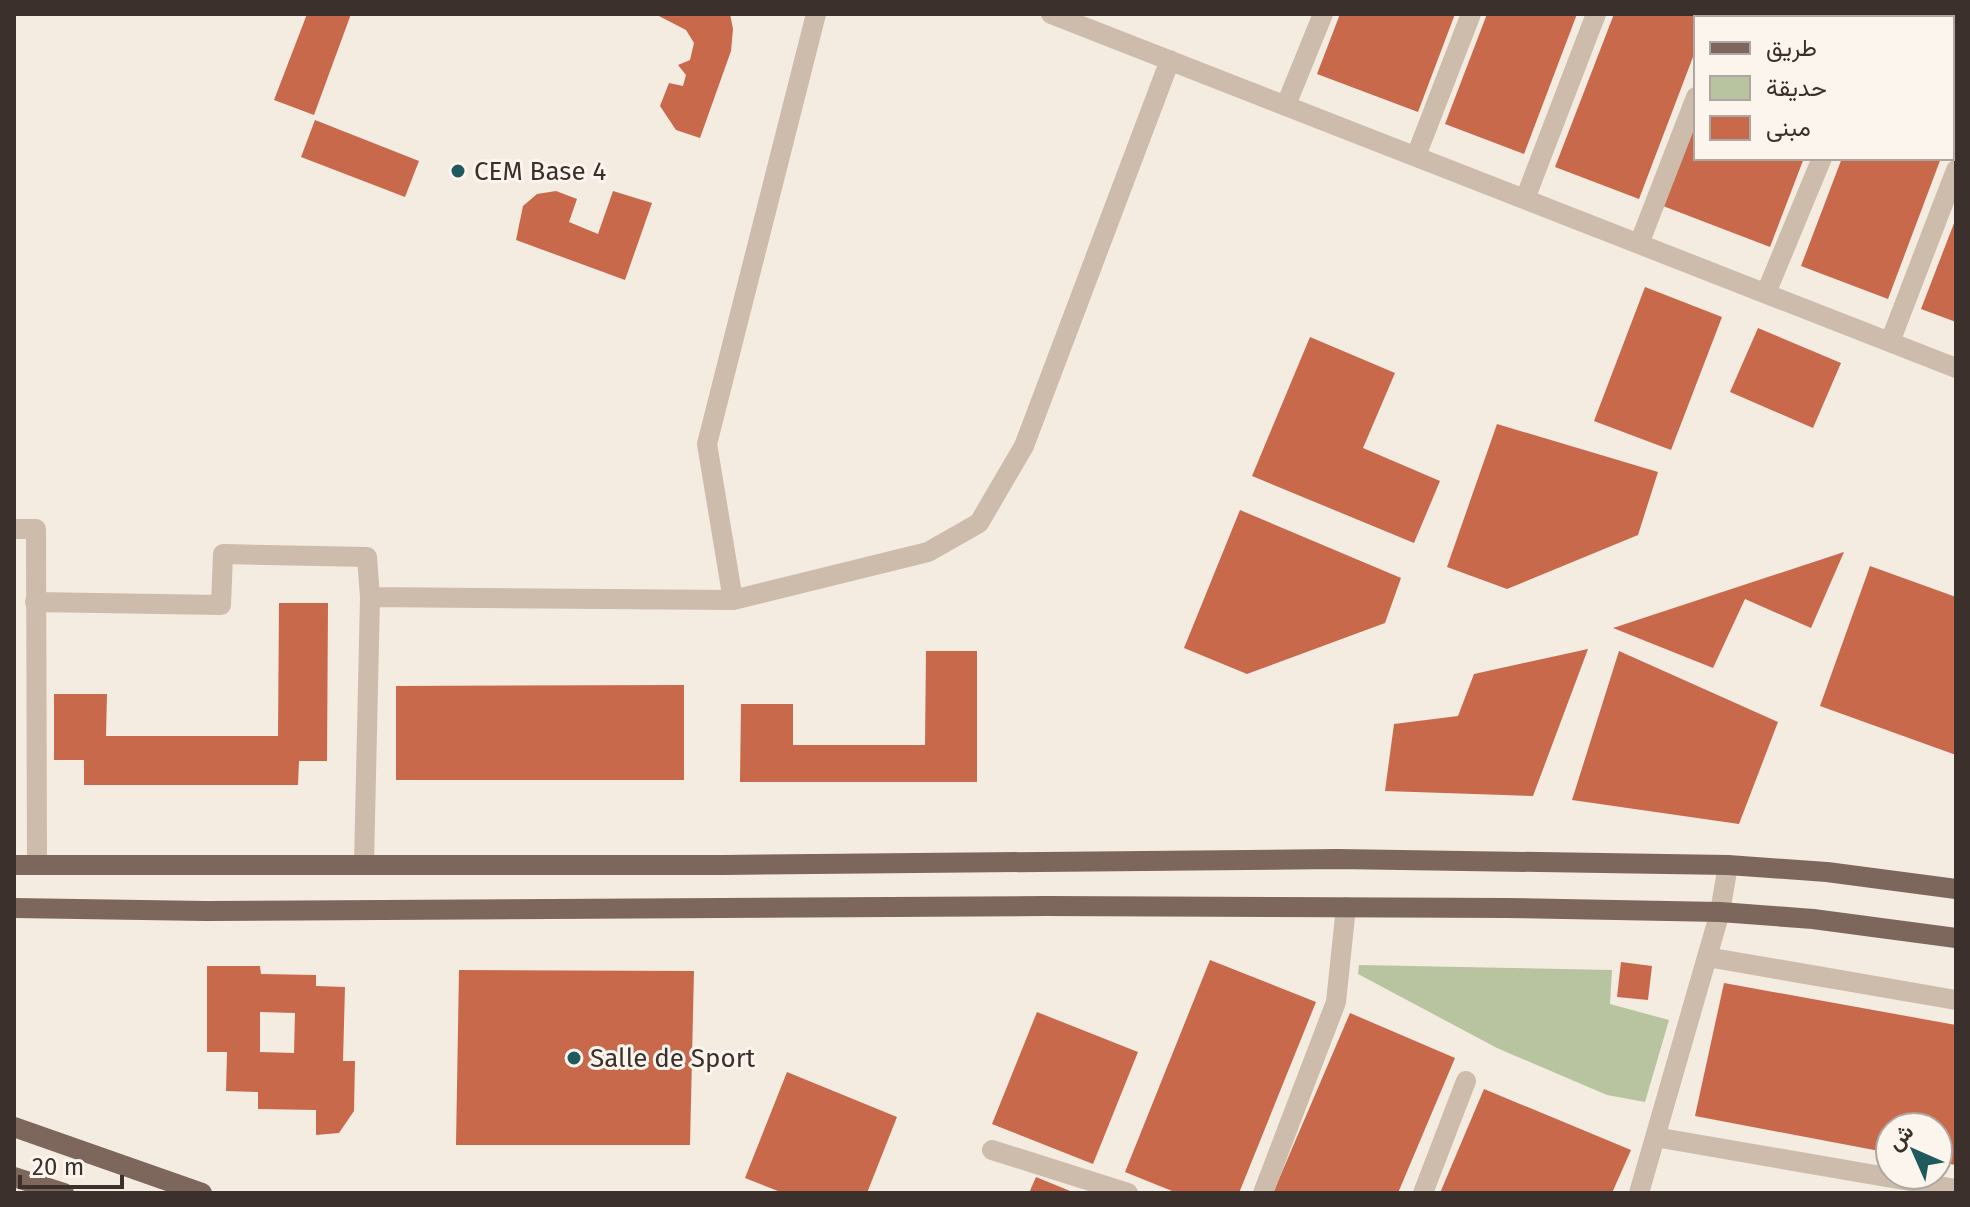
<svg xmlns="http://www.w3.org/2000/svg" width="1970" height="1207" font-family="'Fira Sans',Vazirmatn,sans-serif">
	<rect width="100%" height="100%" fill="#f4ebe1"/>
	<path fill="#b8c4a0" d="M1359 965 1612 970 1610 1004 1669 1020 1645 1102 1607 1095 1497 1048 1358 974Z"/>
	<path fill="#c8694b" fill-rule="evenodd" d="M307 14H351L314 115 274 100Z
		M655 14H730L733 29 731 51 700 138 676 130 660 106 669 83 683 86 686 75 678 65 690 60 694 43 686 30Z
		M1340 14H1455L1418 112 1317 74Z
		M1487 14H1577L1524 154 1445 124Z
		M1614 14 1709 16 1708 18H1696V49L1639 199 1555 167Z
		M1893 14H1956V62L1952 60V18H1891Z
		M1696 119V158H1804L1770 247 1663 206Z
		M315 120 419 161 405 197 301 157Z
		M1842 158H1941L1888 299 1801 266Z
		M556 191 577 199 569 222 598 234 613 191 652 203 625 280 516 240 523 206 537 194Z
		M1956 218V322L1921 309Z
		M1645 287 1722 317 1671 450 1594 421Z
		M1758 328 1841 363 1813 428 1730 392Z
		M1310 337 1395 373 1363 448 1440 481 1414 543 1252 476Z
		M1497 424 1658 472 1638 535 1507 589 1447 567Z
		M1240 510 1401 578 1385 623 1247 674 1184 648Z
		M1844 552 1811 628 1745 599 1713 668 1613 628Z
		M1870 566 1956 597V755L1820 706Z
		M279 603H328L327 761H299L298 785H84V760H54V694H107L106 736H278Z
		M1588 649 1533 796 1385 791 1394 724 1458 716 1474 674Z
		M926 651H977V782H740L741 704H793V745H925Z
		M1619 651 1778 722 1739 824 1572 800Z
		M684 685V780H396V686Z
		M1210 960 1316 1002 1239 1193H1177L1125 1172Z
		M1621 962 1652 966 1648 1000 1617 997Z
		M207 966H260L261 974 316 975V986L345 987 343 1061H355L354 1111 339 1133 316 1135V1110L258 1109V1092L226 1091 227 1052H207ZM260 1012 295 1013 294 1053 260 1052Z
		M459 970 694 971 690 1145H456Z
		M1724 983 1956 1025V1165L1938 1162V1127H1890V1153L1695 1116Z
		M1037 1012 1138 1052 1093 1164 992 1124Z
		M1350 1013 1455 1058 1398 1193H1273Z
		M787 1072 897 1117 867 1193H783L745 1178Z
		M1484 1089 1631 1150 1612 1193H1440Z
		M1036 1177 1075 1193H1029Z"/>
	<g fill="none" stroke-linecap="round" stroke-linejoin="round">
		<path stroke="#cdbbac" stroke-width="20" d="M1051 14 1956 368
			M1781 14 1791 18
			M1727 18 1729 14
			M1879 18 1881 14
			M1952 82 1956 84
			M1286 105 1323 14
			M1416 156 1471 14
			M1525 199 1596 14
			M1639 244 1696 97
			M1766 293 1822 158
			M1890 342 1956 170
			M14 529H36L37 865
			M370 597 733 600 928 552 979 523 1024 446 1170 60
			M733 600 707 444 816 14
			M35 602 221 605 223 554 367 557 370 597 364 864
			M1707 957 1956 1000
			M1655 1137 1956 1189
			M992 1150 1128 1193
			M1263 1193 1336 1002 1346 907
			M1423 1193 1466 1081
			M1639 1193 1720 912 1728 865"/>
		<path stroke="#7d675c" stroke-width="20" d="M14 865H722L1338 859 1728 865 1827 872 1956 889
			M14 908 206 911 1046 906 1506 908 1720 912 1813 919 1956 938
			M14 1127 202 1193
			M14 1177 64 1193"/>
	</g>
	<g fill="#1f5a5e" stroke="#fbf5ee" stroke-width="3">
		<circle cx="458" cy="171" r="8"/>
		<circle cx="574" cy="1058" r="8"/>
	</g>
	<g text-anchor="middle" stroke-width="6" stroke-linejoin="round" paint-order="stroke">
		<g font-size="26" fill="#3b302b" stroke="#fbf5ee" text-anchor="start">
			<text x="474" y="180">CEM Base 4</text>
			<text x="590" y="1067">Salle de Sport</text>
		</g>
	</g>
	<rect width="1970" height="1207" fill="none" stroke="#3b302b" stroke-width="32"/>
	<rect x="1694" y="16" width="260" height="144" fill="#fbf5ee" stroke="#aea6a0" stroke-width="2"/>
	<rect x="1710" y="42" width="40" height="12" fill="#7d675c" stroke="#aea6a0" stroke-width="2"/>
	<text x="1766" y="56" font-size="24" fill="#3b302b">طريق</text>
	<rect x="1710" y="76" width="40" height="24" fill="#b8c4a0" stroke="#aea6a0" stroke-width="2"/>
	<text x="1766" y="96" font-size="24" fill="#3b302b">حديقة</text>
	<rect x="1710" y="116" width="40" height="24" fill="#c8694b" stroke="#aea6a0" stroke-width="2"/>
	<text x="1766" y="136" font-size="24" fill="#3b302b">مبنى</text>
	<g transform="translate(1914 1151) rotate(315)"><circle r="38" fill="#fbf5ee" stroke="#aea6a0" stroke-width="2"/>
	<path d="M0-6L14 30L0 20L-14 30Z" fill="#1f5a5e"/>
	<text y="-12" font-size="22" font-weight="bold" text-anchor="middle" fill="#3b302b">ش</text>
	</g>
	<path d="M20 1175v12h102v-12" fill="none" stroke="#3b302b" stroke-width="4"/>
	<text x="32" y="1175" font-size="24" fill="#3b302b" stroke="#fbf5ee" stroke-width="6" paint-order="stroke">20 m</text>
</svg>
